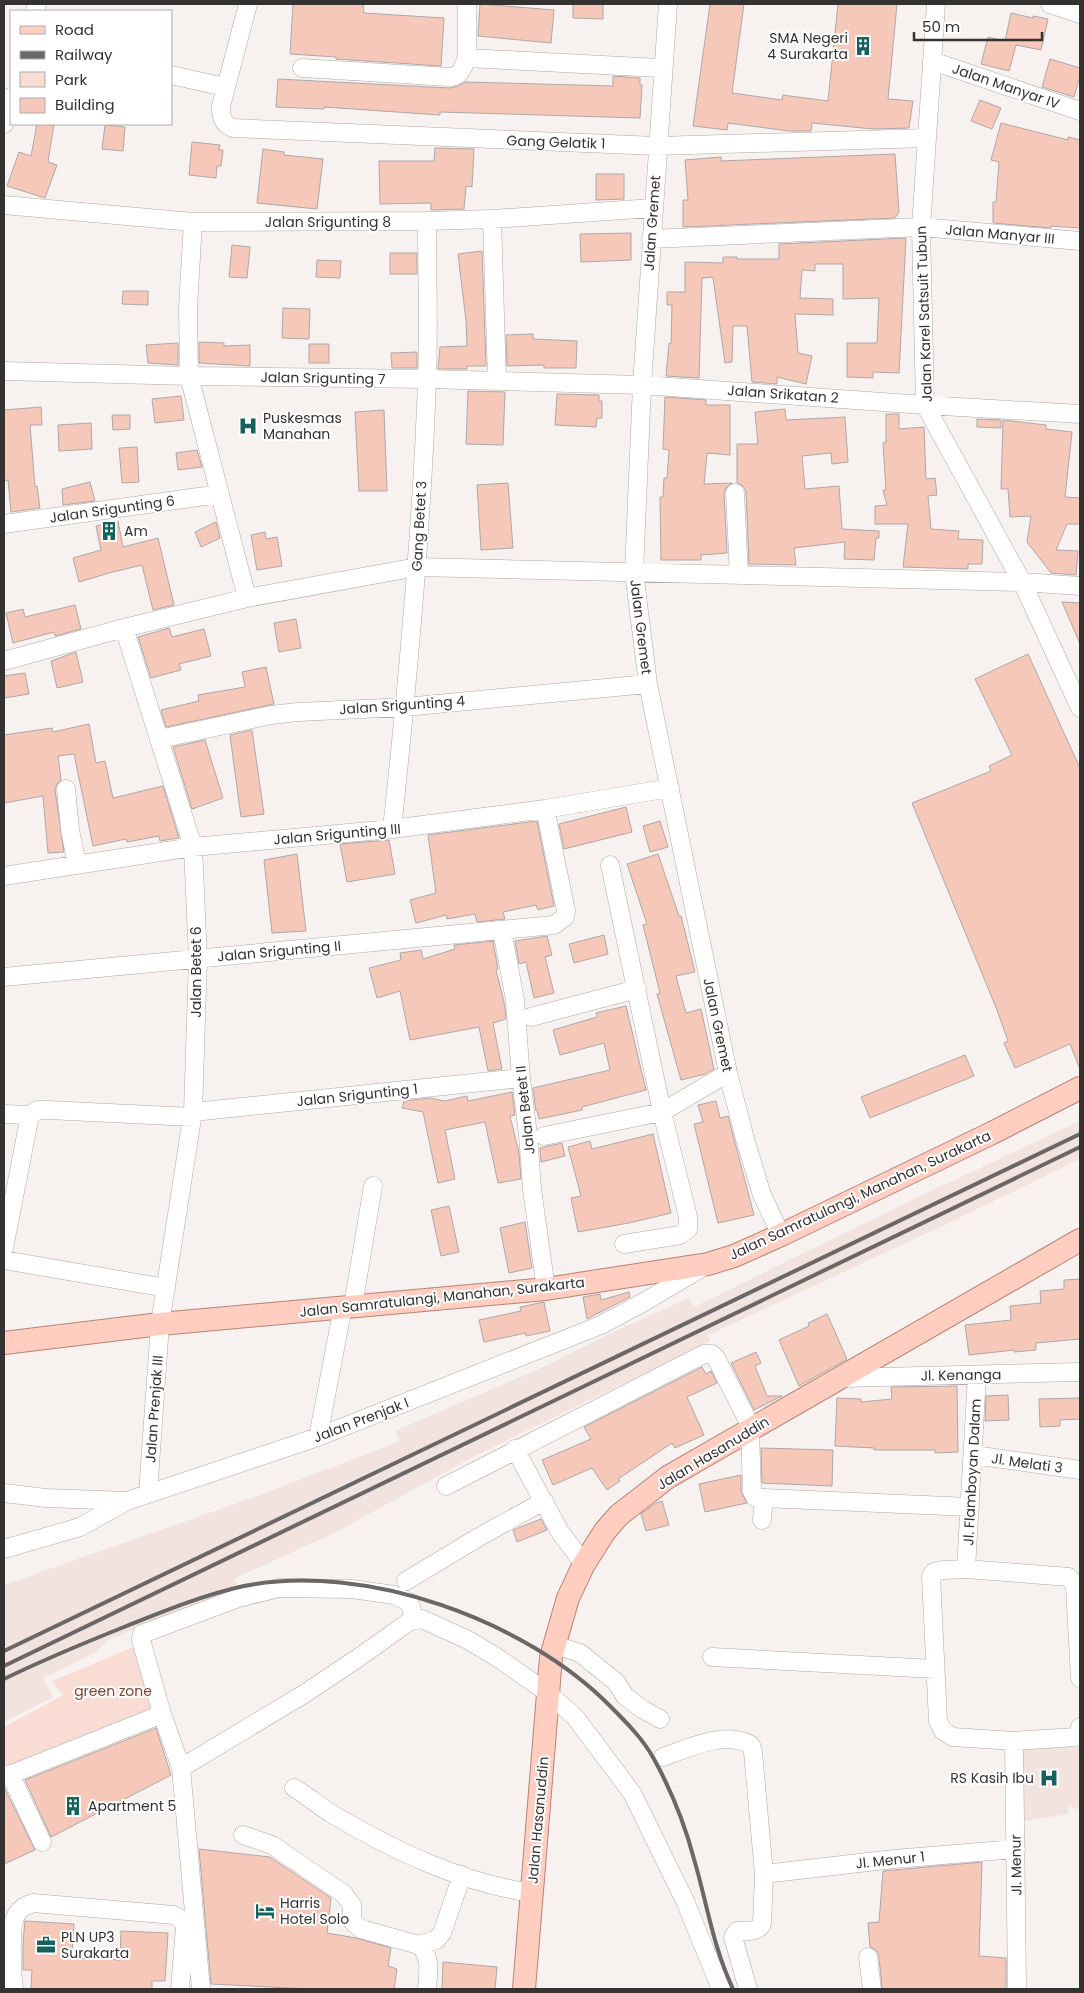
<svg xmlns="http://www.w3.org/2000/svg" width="1084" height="1993" font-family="Poppins,sans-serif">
	<rect width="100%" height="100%" fill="#f7f1ef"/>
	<path fill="#f2e3df" d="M1080 1121V1159L938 1228 708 1335 710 1341 473 1457 336 1532 234 1579 240 1592 164 1617 108 1640 95 1653 43 1678 53 1697 4 1722V1585L263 1494 400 1441 395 1431 550 1364 611 1333 689 1298 694 1307 914 1199Z
		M1080 1747V1810L1068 1806V1814L1019 1822 1017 1749Z"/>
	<path fill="#f9dcd4" d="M136 1646 153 1711 4 1768V1727L63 1695 52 1681Z"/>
	<path fill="#f6c8ba" stroke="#aea8a7" d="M293 4H363L364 13 444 18 441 66 336 59V57L290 54Z
		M480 4 554 10 551 43 478 36Z
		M573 4H603V19L573 18Z
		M710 4H744L732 93 782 100 783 95 828 101 838 4H897L888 99 913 101 909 128 873 129 812 123 811 131H789L728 123 727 130 693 126Z
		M1011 13 1033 18V16L1048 19 1041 50 1016 45 1009 71 981 64 988 37 1005 41Z
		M1050 59 1080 68V76L1074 97 1042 87Z
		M613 76 640 78V85H642L640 118 440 112V115L324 107V109L276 107 278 79 450 88 458 86 465 82 613 86Z
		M980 100 1001 108 992 129 971 121Z
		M1001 123 1068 140V137L1080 140V228L1051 226V228L993 223V202H996L999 162 991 160Z
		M37 124H54L48 162 57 165 45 198 7 186 19 152 31 156Z
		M105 125 125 127 123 151 102 149Z
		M192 142 220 145 219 150H223L221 166H217L216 178 189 175Z
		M435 148 474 149 472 187 466 186 464 209 431 210V203L380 204 379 161H434Z
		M263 149 284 152V155L323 159 317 209 257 203Z
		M895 154 899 212 895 218 683 227V200H688L685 160 721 157V161Z
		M596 174H624V199L596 200Z
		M631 233V260L581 262 580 234Z
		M906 238 899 373 873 372V378L847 377V343H877L879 298 843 299V264H815V271L802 270 800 298 833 299V315L795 314 798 353 812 356 806 384 777 377V384L752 382 747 326H733L732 362 725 363 713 277 702 278 699 378 666 376 669 343 671 344 672 305H667V292H685V262L723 263V257H737V259H779V244Z
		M232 245 250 247 247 278 229 277Z
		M482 251 486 366H467V369H438L440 347 467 346 466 321 458 254Z
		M390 253H417V274H390Z
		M317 260 341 261 340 278 316 277Z
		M123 291H148V305L122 304Z
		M283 308 310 309 309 339 282 338Z
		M533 334V339L577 341 576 368H544V365L507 366 506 335Z
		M199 342 224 343V346L250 345V366L199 363Z
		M178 343V365L148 363 146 345Z
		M309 344H329V363H309Z
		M417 352V368H392L391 353Z
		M468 391 505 392 503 445 466 444Z
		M557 394 599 395V401H602V418H597L596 427 555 425Z
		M181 396 184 420 155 423 152 399Z
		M665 397 706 400V405H730V455L707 453 704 484 732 483 726 488 724 494 727 553 701 555V560H661L660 497H663L664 478H667L669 450 663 449Z
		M41 407 42 425H30L35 487 37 486 40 508 11 512 8 480 4 481V410Z
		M785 409 786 420 845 417 848 462 832 464 831 453 802 456 805 489 839 486 842 529 879 531V538H876L874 560 844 559 845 542 794 548 796 565 749 564 746 492 744 487 737 483V444H758L755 412Z
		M384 410 387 491H359L355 412Z
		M886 414H899V429L924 427 926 479 935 478 937 495 928 496 931 529 959 531 958 539 983 540 982 564H968V569L903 567 908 524H875V506L887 505 883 490H886L883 443 886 442Z
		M112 415H130V429L113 430Z
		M977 419 1001 420V428L977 427Z
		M1003 420 1046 425V429L1072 432 1065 497 1080 498V524H1067L1056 550 1078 551 1076 575 1051 573 1027 542 1031 516 1010 517 1008 489H1001Z
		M91 423 92 449 59 451 58 425Z
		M137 447 139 482 122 483 119 448Z
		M197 450 202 467 178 470 176 453Z
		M90 482 95 501 63 505 62 489Z
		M508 483 513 548 481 550 477 485Z
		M118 521 123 547 158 538 174 605 153 610 142 565 109 573 79 582 73 558 101 550 96 526Z
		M216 522 220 538 201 547 195 532Z
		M265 532 266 539 277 537 282 566 257 570 251 535Z
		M1062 602 1080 603V644Z
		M75 605 81 629 55 636 54 632 13 643 6 613 23 609 25 617Z
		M296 619 301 648 279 652 274 623Z
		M169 628 172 637 204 629 211 656 179 664 181 670 151 678 138 637Z
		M76 652 83 682 57 688 51 661Z
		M1028 654 1080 768V1069L1070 1044 1015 1068 1004 1043 1008 1041 997 1010 912 803 991 771 989 766 1012 755 975 679Z
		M266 667 274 704 166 727 161 710 199 701 198 695 245 687 242 672Z
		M25 673 29 694 4 698V676Z
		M89 724 96 763 105 761 113 798 163 786 179 838 160 841 159 836 127 842 126 839 93 846 74 754 58 756 61 780 57 784 55 790 64 852 48 853 43 796 4 803V735L52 728 53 732Z
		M252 730 264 814 241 817 230 735Z
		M205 740 223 798 192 809 173 747Z
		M626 807 632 832 564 849 559 824Z
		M537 821 554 906 538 910 536 905 503 912 505 919 477 922 475 914 447 919 446 915 416 923 410 900 436 893 428 835Z
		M660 821 668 847 650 852 643 826Z
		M389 840 395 874 347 882 340 844Z
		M297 854 306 931 272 933 264 860Z
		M658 854 679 916H681L695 972 676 976 686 1013 701 1009 714 1069 705 1074 681 1080 657 994 660 993 643 925 647 924 627 864Z
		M604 935 608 954 574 963 569 944Z
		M547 936 552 955 545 957 554 993 534 998 526 962 519 964 515 941Z
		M493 941 498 969 496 970 504 1002 506 1019 493 1023 502 1069 488 1071 479 1027 410 1040 400 991 377 998 369 968 401 960 400 953 421 950 423 959 455 949 454 945Z
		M626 1006 646 1090 582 1107V1110L539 1119 537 1110 536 1111 533 1088 610 1070 604 1043 560 1055 553 1030 597 1017 596 1013Z
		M965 1055 974 1076 870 1118 861 1097Z
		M512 1092 515 1115 510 1116 519 1153 521 1179 498 1183 485 1122 445 1130 455 1179 438 1183 423 1112 402 1108 404 1101 430 1098 445 1101 467 1096 468 1101Z
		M716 1101 720 1118 728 1116 754 1215 718 1223 694 1124 703 1122 698 1105Z
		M653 1134 671 1213 629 1223 578 1232 571 1198 581 1196 568 1147 590 1141 592 1149Z
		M562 1143 565 1156 541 1162 540 1148Z
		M449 1206 459 1252 441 1256 431 1210Z
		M525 1222 532 1268 509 1273 500 1228Z
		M1080 1279V1339L1036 1343V1350L1014 1352V1350L969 1355 965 1325 1011 1320 1010 1306 1041 1303 1040 1291 1064 1289V1280Z
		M629 1292 630 1297 587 1319 583 1297 600 1294 601 1300Z
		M544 1302 550 1331 526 1336V1333L484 1342 479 1320 521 1311 520 1307Z
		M827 1314 847 1359 799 1386 779 1340 809 1326 808 1323Z
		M756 1352 761 1363 755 1366 767 1396H782L754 1410 731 1363Z
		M702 1367 706 1374 711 1371 717 1383 687 1397 704 1435 675 1448 672 1443 618 1479 620 1481 607 1490 592 1468 553 1485 542 1460 591 1439 584 1427Z
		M957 1386 958 1452 935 1453V1450H874V1448L835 1446 837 1398 861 1399V1402L892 1399 891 1387Z
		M1008 1395 1009 1420 985 1421 986 1396Z
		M1080 1398V1419L1060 1420V1426L1040 1427 1039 1399Z
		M761 1448 833 1450 832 1486 762 1483Z
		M741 1475V1492L747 1503 705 1512 699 1484Z
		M662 1501 669 1525 646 1531 641 1514 656 1503Z
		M541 1519 547 1530 517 1542 513 1530Z
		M156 1728 171 1775 51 1837 25 1780Z
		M4 1787 35 1850 4 1864Z
		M199 1849 270 1857 331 1898 327 1933 356 1938 391 1948 388 1966 397 1969 394 1989H310L211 1984Z
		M982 1862 979 1956 1006 1958V1989H882L879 1956 876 1950 870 1947 868 1923 879 1922 883 1871Z
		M25 1921 74 1924 72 1957 120 1960 121 1931 168 1933 165 1981H152V1989H41L31 1988 32 1970H23V1942Z
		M443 1962 497 1967 495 1989H442Z"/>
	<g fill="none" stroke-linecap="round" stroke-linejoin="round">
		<g stroke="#afa9a7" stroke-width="19">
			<path id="minor" d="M248 4 221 106C221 116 222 124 233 128L657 146 927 138
				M467 4V58L660 68
				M668 4 642 385 634 572 648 684 728 1073 745 1139 762 1195 781 1235
				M936 4 921 227 925 405 1022 582 1080 708
				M1050 4 1080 14
				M35 11 37 4
				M932 61 1080 111
				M302 68 450 77C461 76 463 67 467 58
				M171 75 225 87
				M4 124 11 97
				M4 205 193 222 427 221 492 219 653 208
				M492 219 497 381
				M193 222 188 309 189 376 247 598
				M651 239 921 227 1080 241
				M4 371 189 376 427 379 642 385 925 405 1080 414
				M735 493 739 575
				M4 524 220 494
				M124 628 193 847 198 959 193 1112 160 1324 148 1493
				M4 661 124 628 247 598 417 567 1022 582 1080 586
				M159 739 271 715 298 712 405 707 648 684
				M66 789 70 830 77 865
				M392 829C408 680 422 530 427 380 429 327 427 274 427 221
				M610 865 662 1112 688 1217V1229L680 1235 624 1244
				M4 876 193 847 392 829 545 809 670 788
				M502 930 515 1000 521 1078 528 1135 532 1189 546 1289
				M4 977 554 925 565 917 566 911 545 809
				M531 1017 637 989
				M193 1112 521 1078
				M4 1114 30 1115
				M544 1136 662 1112 728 1073
				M4 1248 30 1115 38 1110H48L192 1117
				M4 1260 166 1288
				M353 1306 373 1186
				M842 1378 1080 1372
				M750 1431 752 1491 755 1497 764 1498
				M318 1437 343 1307
				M515 1449 560 1532 584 1564
				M974 1455 1080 1470
				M446 1486 704 1354H712L716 1358 752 1429
				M4 1493 46 1498 127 1501
				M762 1520 764 1498 970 1507
				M4 1549 80 1527 127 1501 318 1437 601 1325 644 1302 703 1267
				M966 1569 977 1375
				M406 1581 479 1537 544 1501
				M554 1645 580 1653 616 1682 625 1696 642 1709 660 1719
				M712 1657 935 1669
				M1080 1678 1075 1586 1069 1577 966 1569 943 1570 934 1572 931 1576 938 1721 943 1731 953 1737 1014 1741 1076 1737 1079 1734 1080 1727
				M1014 1741 1017 1989
				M663 1757C689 1748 725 1730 751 1745L753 1752 764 1874 762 1924C756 1934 746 1930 737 1931L733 1937 748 1989
				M181 1768 304 1694 358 1658 410 1621 422 1619 468 1640 498 1658 548 1693 575 1717 632 1793 685 1901 721 1989
				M10 1774 42 1842
				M4 1777 162 1714
				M294 1788C308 1796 319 1806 332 1814 393 1850 461 1883 532 1893
				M243 1835 272 1845 344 1894 352 1905V1921L361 1929 419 1945C432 1957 428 1973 427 1989
				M764 1874 894 1859 1016 1849
				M419 1945 436 1940 442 1933 462 1875
				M868 1957 872 1989
				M14 1989C12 1976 10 1929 15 1918 18 1909 25 1906 33 1903L174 1915 182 1920 185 1927 180 1989
				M201 1989 181 1768 162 1714 141 1640 142 1634 238 1598 279 1588 352 1589 394 1595 409 1602 415 1619"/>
		</g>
		<g stroke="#b88374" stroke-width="24">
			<path id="major" d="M4 1343 160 1324 546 1289 708 1264 734 1256 781 1235 992 1133 1080 1088
				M524 1989 551 1657 568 1598 584 1564 605 1531 619 1515 668 1477 1080 1240"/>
		</g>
		<use href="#minor" stroke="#fff" stroke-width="18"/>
		<use href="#major" stroke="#ffcec1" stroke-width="22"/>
		<path stroke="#6b6766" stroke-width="4" d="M4 1651 1080 1134
			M4 1666 1080 1147
			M4 1679C43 1660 84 1643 124 1627 164 1611 203 1595 244 1586 365 1562 526 1620 611 1707 627 1723 643 1739 654 1759 671 1790 685 1825 694 1859 707 1903 713 1947 733 1989"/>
	</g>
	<defs>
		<g id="building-bare" transform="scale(1.5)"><path d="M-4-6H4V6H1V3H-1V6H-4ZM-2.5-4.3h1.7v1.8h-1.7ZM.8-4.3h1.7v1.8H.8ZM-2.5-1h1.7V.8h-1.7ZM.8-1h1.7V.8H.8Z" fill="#15625c" stroke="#fff" stroke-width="2.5" paint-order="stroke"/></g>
		<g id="hospital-bare" transform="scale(1.5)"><path d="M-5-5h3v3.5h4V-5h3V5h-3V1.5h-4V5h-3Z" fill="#15625c" stroke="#fff" stroke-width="2.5" paint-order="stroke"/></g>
		<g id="hotel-bare" transform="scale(1.5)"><path d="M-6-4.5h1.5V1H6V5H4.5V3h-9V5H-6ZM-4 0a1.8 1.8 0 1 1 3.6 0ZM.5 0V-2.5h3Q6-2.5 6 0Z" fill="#15625c" stroke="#fff" stroke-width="2.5" paint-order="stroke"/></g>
		<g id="office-bare" transform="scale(1.5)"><path d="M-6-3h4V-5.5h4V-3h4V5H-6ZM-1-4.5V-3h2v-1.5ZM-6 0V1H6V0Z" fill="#15625c" stroke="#fff" stroke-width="2.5" paint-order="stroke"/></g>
	</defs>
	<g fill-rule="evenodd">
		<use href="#building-bare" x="863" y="46"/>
		<use href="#hospital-bare" x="248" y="426"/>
		<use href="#building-bare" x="109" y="531"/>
		<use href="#hospital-bare" x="1049" y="1778"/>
		<use href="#building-bare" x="73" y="1806"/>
		<use href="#hotel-bare" x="265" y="1911"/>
		<use href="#office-bare" x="46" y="1945"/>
	</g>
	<g text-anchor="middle" stroke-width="4" stroke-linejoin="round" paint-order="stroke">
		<g font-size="14" fill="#353232" stroke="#fff" text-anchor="start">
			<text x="848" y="43" text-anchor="end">SMA Negeri<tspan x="848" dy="16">4 Surakarta</tspan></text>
			<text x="263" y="423">Puskesmas<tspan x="263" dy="16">Manahan</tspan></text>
			<text x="124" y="536">Am</text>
			<text x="1034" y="1783" text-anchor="end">RS Kasih Ibu</text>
			<text x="88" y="1811">Apartment 5</text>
			<text x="280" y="1908">Harris<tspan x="280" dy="16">Hotel Solo</tspan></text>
			<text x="61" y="1942">PLN UP3<tspan x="61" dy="16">Surakarta</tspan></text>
		</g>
		<g font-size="14" fill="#353232" stroke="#fff">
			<text transform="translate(1006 86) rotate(19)" y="5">Jalan Manyar IV</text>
			<text transform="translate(556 142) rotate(2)" y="5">Gang Gelatik 1</text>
			<text x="328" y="227">Jalan Srigunting 8</text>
			<text transform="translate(652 223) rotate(-86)" y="5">Jalan Gremet</text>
			<text transform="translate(1000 234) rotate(5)" y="5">Jalan Manyar III</text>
			<text transform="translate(924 314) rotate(-92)" y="5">Jalan Karel Satsuit Tubun</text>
			<text transform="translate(323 378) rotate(1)" y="5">Jalan Srigunting 7</text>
			<text transform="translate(783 394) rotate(4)" y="5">Jalan Srikatan 2</text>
			<text transform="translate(112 509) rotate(-8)" y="5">Jalan Srigunting 6</text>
			<text transform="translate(419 526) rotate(-87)" y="5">Gang Betet 3</text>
			<text transform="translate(641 627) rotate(83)" y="5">Jalan Gremet</text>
			<text transform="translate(402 705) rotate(-4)" y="5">Jalan Srigunting 4</text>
			<text transform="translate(337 834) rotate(-5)" y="5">Jalan Srigunting III</text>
			<text transform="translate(279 951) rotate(-5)" y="5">Jalan Srigunting II</text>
			<text transform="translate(196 972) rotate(-90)" y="5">Jalan Betet 6</text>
			<text transform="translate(718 1025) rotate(78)" y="5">Jalan Gremet</text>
			<text transform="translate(357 1095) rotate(-6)" y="5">Jalan Srigunting 1</text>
			<text transform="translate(525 1110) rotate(-96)" y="5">Jalan Betet II</text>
			<text transform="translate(860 1195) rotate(-25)" y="5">Jalan Samratulangi, Manahan, Surakarta</text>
			<text transform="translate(442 1297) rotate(-6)" y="5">Jalan Samratulangi, Manahan, Surakarta</text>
			<text transform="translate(961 1375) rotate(-1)" y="5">Jl. Kenanga</text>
			<text transform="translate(154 1409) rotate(-86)" y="5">Jalan Prenjak III</text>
			<text transform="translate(361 1420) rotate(-21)" y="5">Jalan Prenjak I</text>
			<text transform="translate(713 1453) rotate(-31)" y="5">Jalan Hasanuddin</text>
			<text transform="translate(1027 1463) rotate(8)" y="5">Jl. Melati 3</text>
			<text transform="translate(972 1472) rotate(-87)" y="5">Jl. Flamboyan Dalam</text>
			<text transform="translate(538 1820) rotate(-85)" y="5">Jalan Hasanuddin</text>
			<text transform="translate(890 1860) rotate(-6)" y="5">Jl. Menur 1</text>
			<text transform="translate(1016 1865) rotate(-91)" y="5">Jl. Menur</text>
		</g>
		<g font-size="14" fill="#7d4131" stroke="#fff">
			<text x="113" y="1696">green zone</text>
		</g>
	</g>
	<rect width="1084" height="1993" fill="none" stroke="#353232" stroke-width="10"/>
	<rect x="10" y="10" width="162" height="115" fill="#ffffff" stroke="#aeadad"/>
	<rect x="20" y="26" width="25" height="8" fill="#ffcec1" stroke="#aeadad"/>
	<text x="55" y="35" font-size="15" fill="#353232">Road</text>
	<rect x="20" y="51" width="25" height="8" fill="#6b6766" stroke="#aeadad"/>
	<text x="55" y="60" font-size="15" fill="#353232">Railway</text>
	<rect x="20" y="72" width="25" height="15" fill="#f9dcd4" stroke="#aeadad"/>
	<text x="55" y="85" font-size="15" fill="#353232">Park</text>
	<rect x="20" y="98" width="25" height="15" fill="#f6c8ba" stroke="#aeadad"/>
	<text x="55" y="110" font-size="15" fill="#353232">Building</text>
	<path d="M914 32v8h128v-8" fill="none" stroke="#353232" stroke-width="2.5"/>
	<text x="922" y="32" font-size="15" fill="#353232" stroke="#ffffff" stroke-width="4" paint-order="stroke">50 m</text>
</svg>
